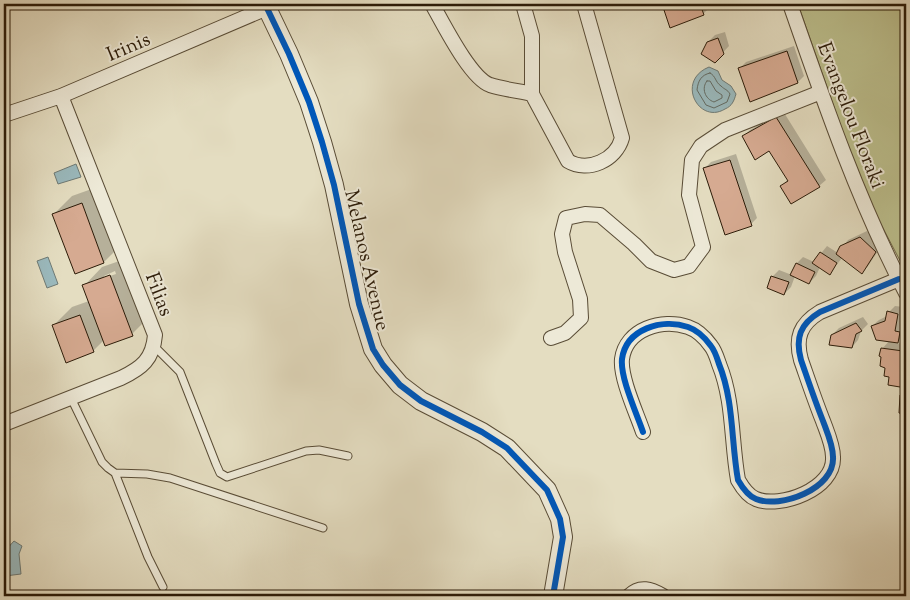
<svg xmlns="http://www.w3.org/2000/svg" width="910" height="600" font-family="'Sorts Mill Goudy',serif">
	<rect width="100%" height="100%" fill="#e4ddc1"/>
	<filter id="stains"><feTurbulence type="fractalNoise" baseFrequency=".004" numOctaves="4"/><feColorMatrix values="0 0 0 0 .2 0 0 0 0 .09 0 0 0 0 .02 0 0 0 .5 -.17"/></filter>
	<radialGradient id="worn" r=".72"><stop offset=".6" stop-color="#630" stop-opacity="0"/><stop offset="1" stop-color="#630" stop-opacity=".3"/></radialGradient>
	<path fill="#bcbf8d" stroke="#746d4a" d="M798 4H906V272L863 190Z"/>
	<path fill="#9ab9bd" stroke="#6e7a75" d="M709 67 718 71 722 80 731 86 736 94C734 101 732 106 725 109 699 125 675 81 709 67Z
		M76 164 81 177 58 184 54 173Z
		M48 257 58 284 47 288 37 261Z
		M14 541 22 546 19 554 21 574 5 576 4 552Z"/>
	<path fill="#0003" fill-rule="evenodd" d="M663 4H709L710 7 703 14 671 27Z
		M725 32 729 46 715 61 708 42 715 35Z
		M794 46 804 76 798 82 739 69 746 62Z
		M783 111 826 180 819 186H782L788 179 770 149 744 136 750 130Z
		M736 154 757 218 751 224 704 169 711 162Z
		M100 186 122 244 104 262 54 214 72 196Z
		M867 231 882 245 868 266 862 273 842 258 830 273 820 267 816 276 809 283 795 276 791 287 784 294 772 277 779 270 792 275 797 263 803 257 814 262 827 246 838 253 848 240Z
		M128 258 150 316 132 334 104 340 93 351 54 325 72 307 89 301 84 286 102 267ZM115 271 116 274 104 278V276Z
		M895 306 904 307 901 324 906 326 904 335 896 343 906 344V386L890 384 891 376 886 367 882 349 890 340 872 326 879 320 887 316 889 312Z
		M863 317 868 324 861 331 858 340 852 347 832 335 839 328Z
		M906 390V422V413L901 412V395Z"/>
	<g fill="none" stroke-linecap="round" stroke-linejoin="round">
		<path stroke="#626a62" stroke-width="1" d="M710 73C716 76 715 82 721 86 725 90 727 89 730 94L727 102 714 108 706 105 697 90C698 81 701 75 710 73Z
			M707 81H710L716 91 722 95V98L714 102C705 99 701 88 707 81Z"/>
	</g>
	<path fill="#d6aa91" stroke="#2b1b08" d="M662 4H700L704 15 670 28Z
		M718 38 724 54 715 63 701 54 707 42Z
		M787 51 798 83 750 102 738 68Z
		M776 117 820 187 791 204 780 186 788 181 769 151 755 160 742 136Z
		M730 160 752 226 725 235 703 168Z
		M82 203 104 263 75 274 52 214Z
		M860 237 876 252 862 274 836 254 840 246Z
		M820 252 837 263 830 275 812 263Z
		M796 263 815 272 809 284 790 275Z
		M110 275 133 336 105 346 82 285Z
		M771 276 789 282 784 295 767 288Z
		M887 311 898 314 895 331 900 332 898 343 876 340 871 326 885 321Z
		M80 315 94 352 66 363 52 325Z
		M856 323 862 331 856 334 852 348 829 345 831 335Z
		M881 348 903 351 901 360 903 361 902 369H906V388L888 385 889 377 884 376 885 368 880 366 881 357 879 356Z
		M900 395 906 396V424L904 423V414L899 413Z"/>
	<g fill="none" stroke-linecap="round" stroke-linejoin="round">
		<g stroke="#594c36" stroke-width="9">
			<path id="service" d="M154 346 180 372 216 464 220 473 227 477 306 451 319 450 348 456
				M71 398 102 462 108 468 115 473 148 557 163 587
				M115 473 147 474 170 478 323 528"/>
		</g>
		<g stroke="#594c36" stroke-width="16">
			<path id="minor" d="M432 4C443 23 470 78 490 85 503 89 518 91 532 94
				M523 4 532 36V94L568 161C588 173 616 160 622 138L584 4
				M790 4C824 102 858 201 906 293
				M4 115 61 96 267 8
				M551 338 565 333 581 318 580 299 565 252 562 234 566 218 585 214 600 215 634 244 651 261 674 270 689 266 703 247 689 195 692 160 701 146 725 130 821 92
				M4 424 121 378C142 368 153 359 155 335L61 96
				M643 432C637 414 620 378 622 359 626 329 662 318 688 327 697 330 706 339 711 346 715 351 717 358 719 364 734 401 731 441 738 480 742 487 748 496 756 499 780 509 835 489 833 457 833 445 827 432 823 421 815 401 808 380 801 360 795 338 800 324 820 312L899 279
				M629 596C640 585 651 589 663 596"/>
		</g>
		<g stroke="#594c36" stroke-width="20">
			<path id="tertiary" d="M265 4 289 54 309 102 322 142 334 185 359 304 373 349 383 365 400 385 421 401 482 432 507 448 547 490 560 519 563 537 553 596"/>
		</g>
		<use href="#service" stroke="#ede9d7" stroke-width="7"/>
		<use href="#minor" stroke="#ede9d7" stroke-width="14"/>
		<use href="#tertiary" stroke="#ede9d7" stroke-width="18"/>
		<g stroke="#ede9d7" stroke-width="9">
			<path id="cycleway" d="M265 4 289 54 309 102 322 142 334 185 359 304 373 349 383 365 400 385 421 401 482 432 507 448 547 490 560 519 563 537 553 596
				M643 432C637 414 620 378 622 359 626 329 662 318 688 327 697 330 706 339 711 346 715 351 717 358 719 364 734 401 731 441 738 480 742 487 748 496 756 499 780 509 835 489 833 457 833 445 827 432 823 421 815 401 808 380 801 360 795 338 800 324 820 312L899 279"/>
		</g>
		<use href="#cycleway" stroke="#0057b8" stroke-width="6"/>
	</g>
	<g text-anchor="middle" stroke-width="4" stroke-linejoin="round" paint-order="stroke">
		<g font-size="20" fill="#2b1b08" stroke="#ede9d7">
			<text transform="translate(128 46) rotate(-23)" y="7">Irinis</text>
			<text transform="translate(852 115) rotate(69)" y="7">Evangelou Floraki</text>
			<text transform="translate(368 260) rotate(77)" y="7">Melanos Avenue</text>
			<text transform="translate(160 294) rotate(69)" y="7">Filias</text>
		</g>
	</g>
	<rect width="910" height="600" fill="none" stroke="#e4ddc1" stroke-width="20"/>
	<rect x="5" y="5" width="900" height="590" fill="none" stroke="#2b1b08" stroke-width="2.5"/>
	<rect x="10" y="10" width="890" height="580" fill="none" stroke="#2b1b08"/>
	<rect width="100%" height="100%" filter="url(#stains)"/>
	<rect width="100%" height="100%" fill="url(#worn)"/>
</svg>
